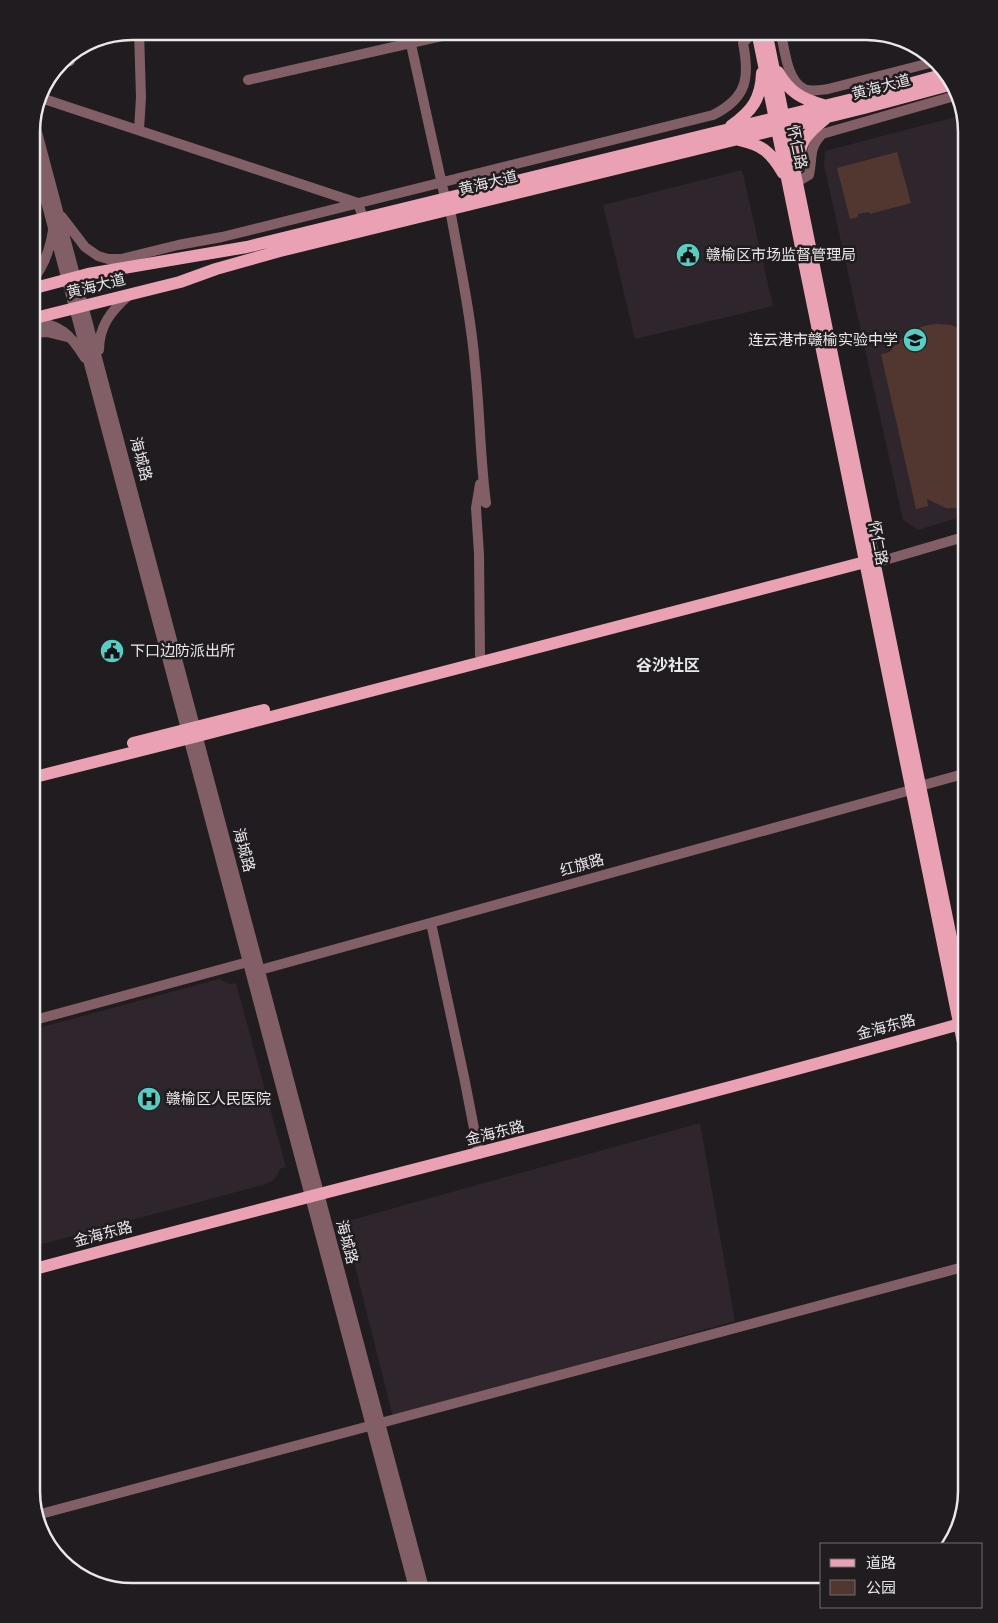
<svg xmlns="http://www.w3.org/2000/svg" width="998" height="1623" font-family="'DejaVu Sans','Noto Sans SC',sans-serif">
	<rect width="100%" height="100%" fill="#201c1f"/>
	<path fill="#2e262c" d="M963 115 967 132V515L918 530 903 520 824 165 825 151Z
		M742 170 773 306 635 339 603 205Z
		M219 979 230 984 236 983 286 1167 280 1169 276 1177 272 1181 266 1184 31 1247V1030Z
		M700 1123 735 1321 393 1417 344 1222Z"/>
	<path fill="#523731" d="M897 152 911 203 870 214 869 212 858 214V217L850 219 837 168Z
		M936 324 951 325 967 332V508H946L927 499 928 506 916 509 881 354 890 352C901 335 916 326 936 324Z"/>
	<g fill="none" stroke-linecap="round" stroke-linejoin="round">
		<path stroke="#825f67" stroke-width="10" d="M139 31 141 97 139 130
			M408 31 445 198
			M778 31 781 34C785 51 787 80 804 89 811 92 821 90 828 89L934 62
			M68 56 70 61
			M248 80 464 31
			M38 97 358 203 363 218
			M33 117 425 1592
			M31 145 415 1592
			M797 182 809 175C813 157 808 149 822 134L958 95
			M450 209C459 261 471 314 475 366 480 412 480 458 486 503
			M62 217 85 247 98 256 108 259H121L178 245 222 237 713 115C747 98 750 78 743 43L754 31
			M31 282C44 267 50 250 53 230
			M31 322C60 323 71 335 85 358
			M31 333 47 332 67 337
			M99 350C99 326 111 311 129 295
			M875 563 967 536
			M480 655 479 554 476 508 480 484
			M920 786 967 773
			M431 923 464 1077 479 1154
			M260 970 911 790
			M31 1021 248 962
			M37 1515 967 1266"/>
		<path stroke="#e9a1b3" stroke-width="12" d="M757 31 967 1062
			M766 31 967 1016
			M778 72C789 92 802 99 823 105
			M731 126C752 111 761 99 762 73
			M739 140C762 145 771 152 783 173
			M798 167C799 142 806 134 825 119
			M31 289 88 274 247 247 861 97 945 74
			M31 319 180 282 216 269 280 251 864 108 953 84
			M133 743 264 710
			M31 778 198 736 865 562
			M31 1270C343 1186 656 1110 967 1022"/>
	</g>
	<defs>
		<g id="civic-disc" transform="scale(1.25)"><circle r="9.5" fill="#56cec3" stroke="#201c1f"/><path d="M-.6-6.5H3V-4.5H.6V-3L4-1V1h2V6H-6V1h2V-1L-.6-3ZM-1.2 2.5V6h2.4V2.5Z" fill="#111"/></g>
		<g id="school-disc" transform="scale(1.25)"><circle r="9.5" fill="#56cec3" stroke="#201c1f"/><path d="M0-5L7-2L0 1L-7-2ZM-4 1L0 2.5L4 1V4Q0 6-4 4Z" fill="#111"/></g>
		<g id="hospital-disc" transform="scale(1.25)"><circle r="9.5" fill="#56cec3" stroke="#201c1f"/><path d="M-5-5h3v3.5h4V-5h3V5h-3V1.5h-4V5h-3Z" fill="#111"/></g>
	</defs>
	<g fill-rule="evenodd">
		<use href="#civic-disc" x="688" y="255"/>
		<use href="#school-disc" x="915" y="340"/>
		<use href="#civic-disc" x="112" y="651"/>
		<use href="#hospital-disc" x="149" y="1099"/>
	</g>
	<g text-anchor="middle" stroke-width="5" stroke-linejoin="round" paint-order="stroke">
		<g font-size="15" fill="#e9e7e9" stroke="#201c1f">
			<text transform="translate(881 87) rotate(-15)" y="5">黄海大道</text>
			<text transform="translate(797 147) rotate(78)" y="5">怀仁路</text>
			<text transform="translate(488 183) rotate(-14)" y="5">黄海大道</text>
			<text transform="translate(96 286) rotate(-14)" y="5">黄海大道</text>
			<text transform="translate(141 459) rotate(75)" y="5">海城路</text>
			<text transform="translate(878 543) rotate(79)" y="5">怀仁路</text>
			<text transform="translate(244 850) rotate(75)" y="5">海城路</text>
			<text transform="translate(582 865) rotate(-16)" y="5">红旗路</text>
			<text transform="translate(886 1027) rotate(-15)" y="5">金海东路</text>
			<text transform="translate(495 1133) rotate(-14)" y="5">金海东路</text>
			<text transform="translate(103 1234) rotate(-15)" y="5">金海东路</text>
			<text transform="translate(347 1242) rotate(75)" y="5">海城路</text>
		</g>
		<g font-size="15" fill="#e9e7e9" stroke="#201c1f" text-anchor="start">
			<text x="706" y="260">赣榆区市场监督管理局</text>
			<text x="898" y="345" text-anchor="end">连云港市赣榆实验中学</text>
			<text x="130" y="656">下口边防派出所</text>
			<text x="166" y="1104">赣榆区人民医院</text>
		</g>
		<g font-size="16" font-weight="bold" fill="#e9e7e9" stroke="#201c1f">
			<text x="668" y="671">谷沙社区</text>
		</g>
	</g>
	<path d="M0 0H998V1623H0ZM132 40H866A92 92 0 0 1 958 132V1491A92 92 0 0 1 866 1583H132A92 92 0 0 1 40 1491V132A92 92 0 0 1 132 40Z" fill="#201c1f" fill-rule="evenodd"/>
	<path fill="none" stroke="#e9e7e9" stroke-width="2.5" d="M132 40H866A92 92 0 0 1 958 132V1491A92 92 0 0 1 866 1583H132A92 92 0 0 1 40 1491V132A92 92 0 0 1 132 40Z"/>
	<rect x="820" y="1543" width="162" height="65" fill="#201c1f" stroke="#706d70"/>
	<rect x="830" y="1559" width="25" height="8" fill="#e9a1b3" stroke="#706d70"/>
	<text x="866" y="1568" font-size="15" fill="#e9e7e9">道路</text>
	<rect x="830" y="1580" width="25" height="15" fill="#523731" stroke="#706d70"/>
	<text x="866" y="1593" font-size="15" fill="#e9e7e9">公园</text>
</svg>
